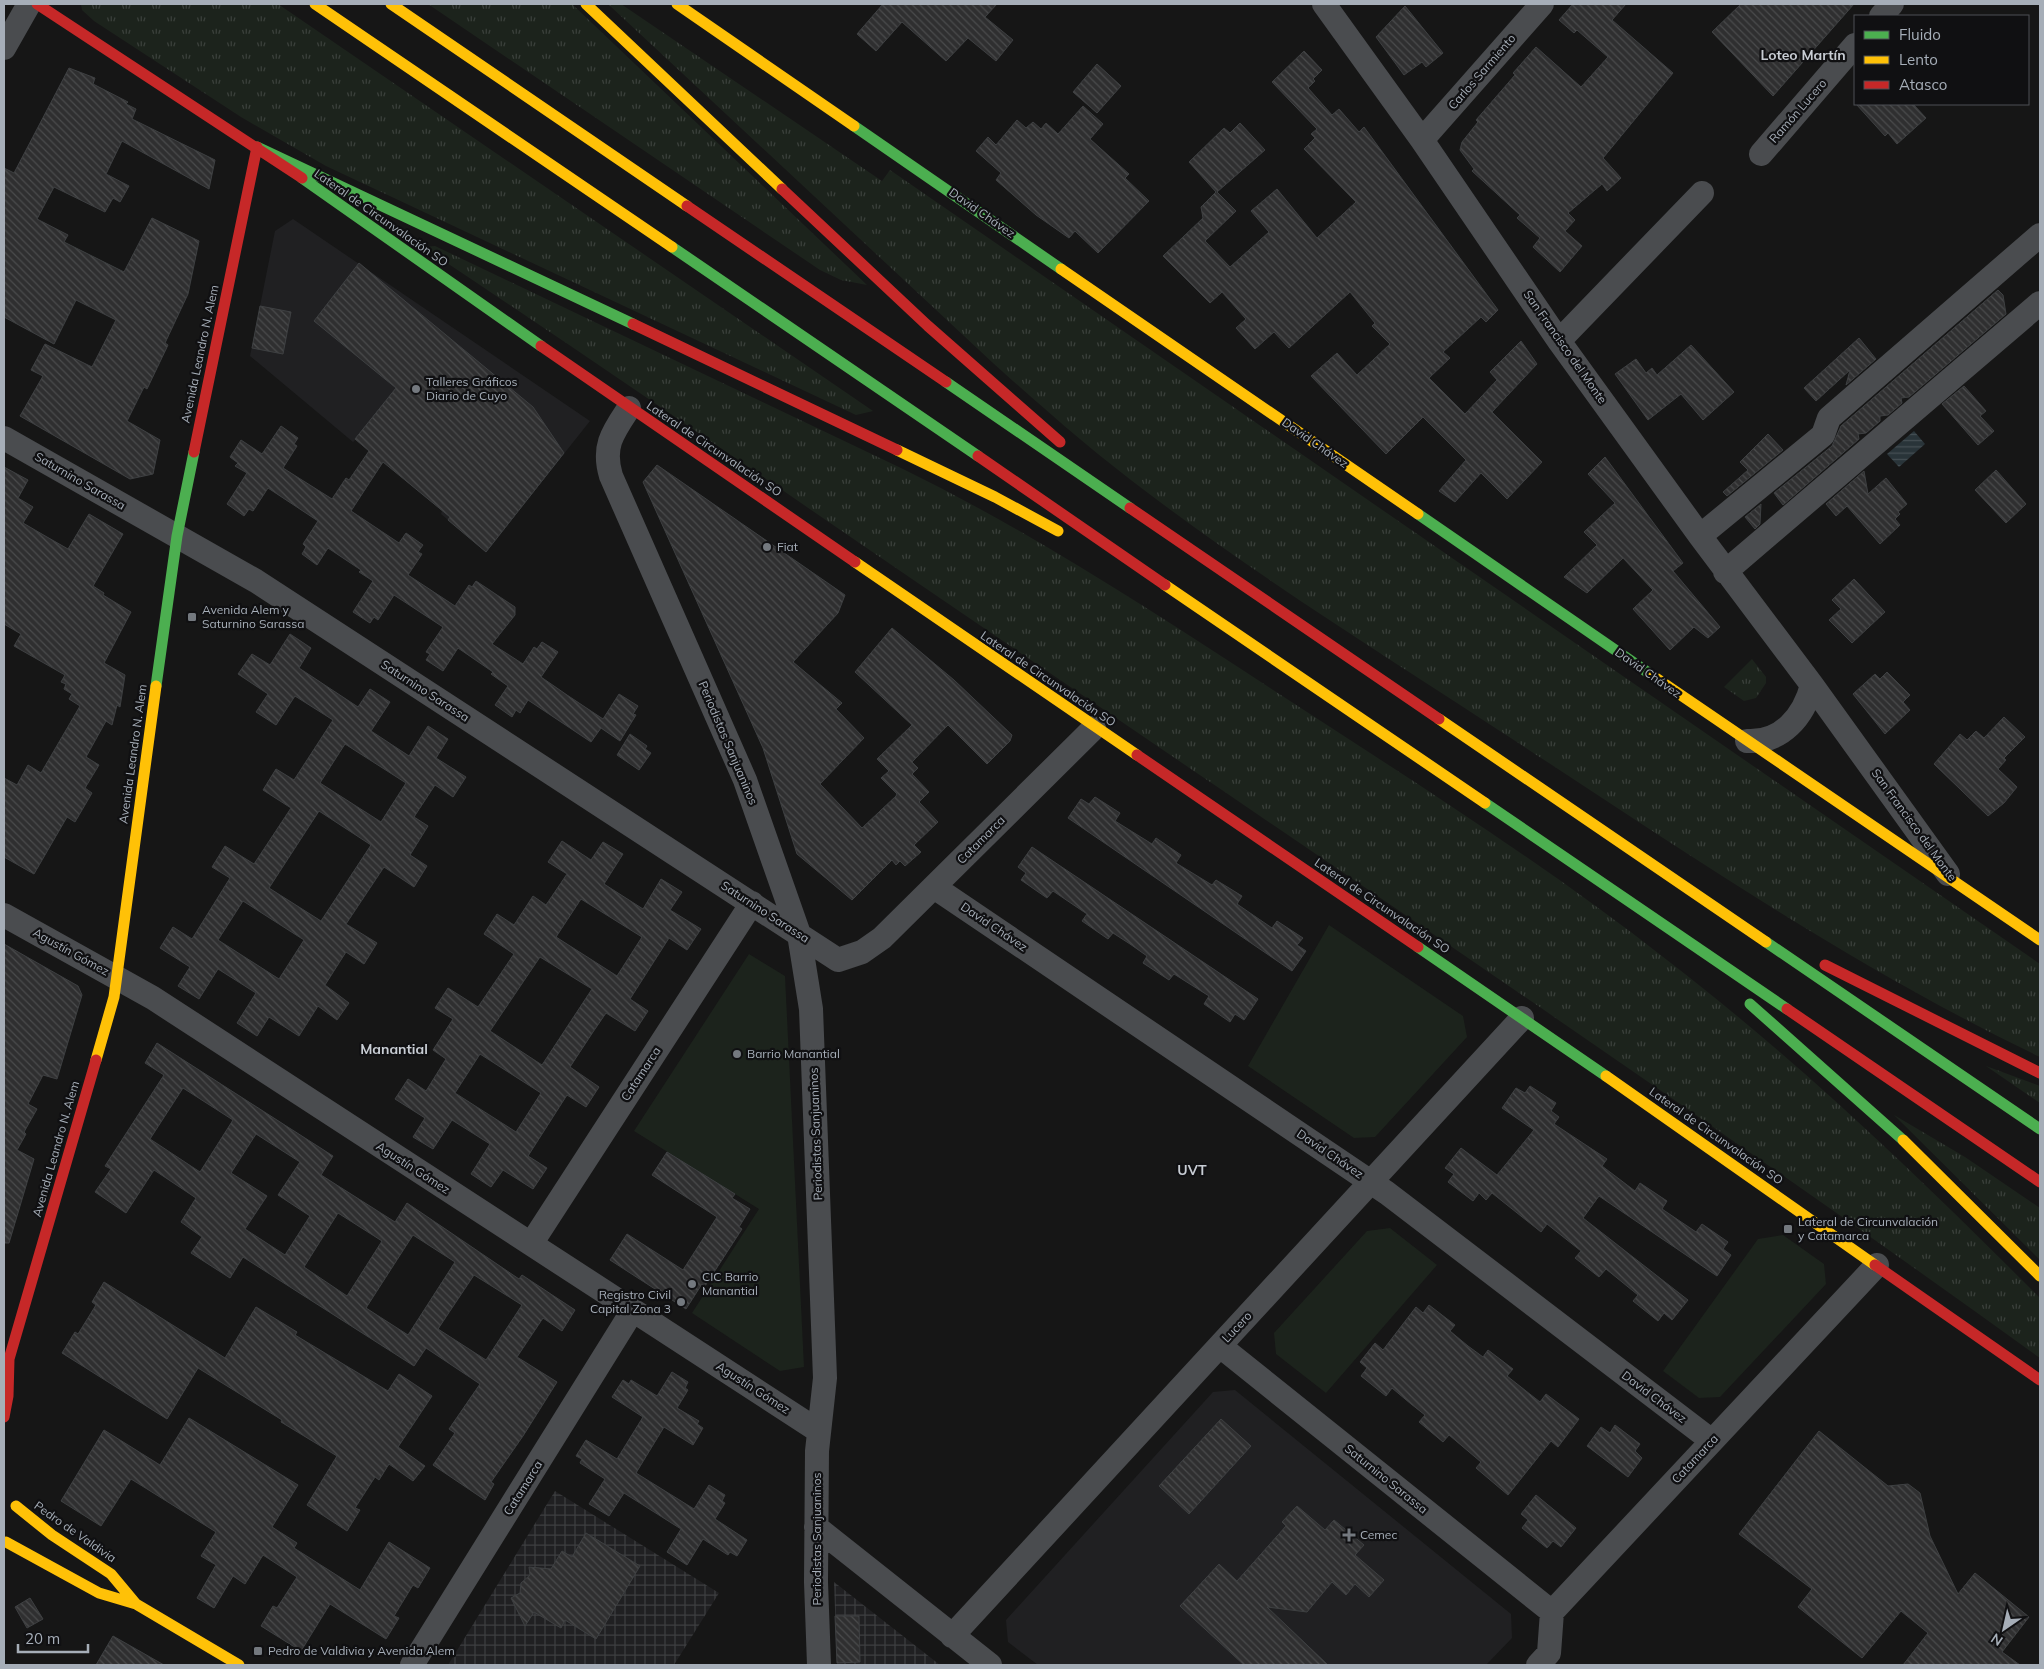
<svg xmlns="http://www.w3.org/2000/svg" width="2044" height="1669" font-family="Mulish,sans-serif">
	<defs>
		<pattern id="industrial-grid" width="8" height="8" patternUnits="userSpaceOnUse" patternTransform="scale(1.25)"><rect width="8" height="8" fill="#202022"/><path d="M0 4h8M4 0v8" fill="none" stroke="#3d3e40"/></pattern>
		<pattern id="grass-tufts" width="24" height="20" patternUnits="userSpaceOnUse" patternTransform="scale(1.25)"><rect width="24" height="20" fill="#1c231c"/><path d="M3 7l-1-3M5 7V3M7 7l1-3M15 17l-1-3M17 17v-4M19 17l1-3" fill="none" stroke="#3a403b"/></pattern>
		<pattern id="water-rules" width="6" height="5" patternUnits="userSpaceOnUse" patternTransform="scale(1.25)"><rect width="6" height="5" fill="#293439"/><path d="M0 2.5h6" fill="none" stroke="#454f54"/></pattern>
		<pattern id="building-back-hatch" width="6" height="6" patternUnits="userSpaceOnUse" patternTransform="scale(1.25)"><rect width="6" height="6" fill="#2f2f30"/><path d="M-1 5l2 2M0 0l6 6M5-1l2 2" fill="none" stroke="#4a4b4c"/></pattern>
	</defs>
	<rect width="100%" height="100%" fill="#161616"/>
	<path fill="#202022" d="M293 219 590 421 486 552 441 514 442 511 356 439 353 442 250 356 275 231Z
		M1235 1390 1511 1614 1512 1638 1486 1665H1038L1008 1642 1006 1620 1213 1392Z"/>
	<path fill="url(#industrial-grid)" d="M555 1491 719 1593 674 1665H448Z
		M834 1582 940 1665H837Z"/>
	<path fill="url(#grass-tufts)" d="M81 4H278L873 411 856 415 326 166 241 117 94 21 82 10Z
		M428 4H572L867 285 841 280 820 270Z
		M608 4H621L882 181 890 170 2040 964V1057C1857 969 1689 855 1520 744 1395 662 1267 583 1148 493 1094 453 1043 408 993 363Z
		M435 246 903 469C1038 535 1162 618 1287 699 1416 783 1546 865 1667 960 1801 1063 1921 1179 2040 1298V1358C1731 1135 1415 922 1100 707 874 554 650 398 423 247Z
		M1752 659 1766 677V683L1756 698 1744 701 1724 687Z
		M1986 1066 2040 1086V1103Z
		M1894 1115 1965 1157 2040 1208V1260Z"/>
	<path fill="#1c231c" d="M1329 925 1463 1016 1467 1037 1375 1137 1354 1138 1248 1066Z
		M749 954 785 976 804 1367 780 1371 692 1313 759 1209 634 1131Z
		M1390 1228 1437 1265 1326 1393 1276 1354 1274 1333 1367 1231Z
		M1783 1235 1824 1264 1826 1284 1720 1397 1699 1398 1663 1371 1758 1239Z"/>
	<path fill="url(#water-rules)" d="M1914 431 1925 444 1899 467 1887 454Z"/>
	<path fill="url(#building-back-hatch)" stroke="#3e4042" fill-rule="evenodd" d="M883 4H997L985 17 1013 40 996 61 968 38 946 61 902 22 876 51 857 34Z
		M1573 4H1626L1612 20 1673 73 1603 158 1621 178 1607 191 1602 184 1568 213 1575 220 1565 231 1582 246 1560 272 1533 247 1540 238 1517 218 1520 215 1472 171 1474 169 1460 150 1462 142 1478 122 1476 120 1515 75 1513 73 1536 47 1581 87 1608 57 1577 30 1574 33 1559 20Z
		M1741 4H1854L1773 96 1712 32Z
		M1405 6 1443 53 1426 67 1422 62 1404 75 1376 37Z
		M1304 51 1322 70 1313 79 1315 81 1308 88 1332 115 1339 109 1359 132 1364 127 1498 310 1486 322 1481 317 1443 352 1450 358 1429 378 1465 414 1497 380 1490 372 1521 341 1537 364 1492 412 1542 462 1507 499 1481 473 1455 502 1439 491 1466 460 1423 417 1386 454 1311 376 1337 353 1357 375 1390 344 1372 326 1375 323 1350 292 1289 348 1274 332 1255 349 1236 328 1246 319 1222 292 1210 303 1163 256 1203 218 1201 207 1216 192 1189 162 1224 128 1230 133 1240 123 1265 150 1217 192 1236 211 1205 241 1230 267 1269 232 1251 211 1277 189 1317 238 1356 202 1304 149 1315 138 1311 134 1317 129 1272 82Z
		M1097 64 1121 86 1097 113 1073 92Z
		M69 68 95 78 93 84 128 102 126 104 136 109 132 119 215 160 209 189 122 141 106 174 129 186 120 202 113 198 105 212 54 187 37 219 68 235 64 242 124 272 152 218 199 241 188 294 165 343 168 345 147 389 144 387 127 421 160 440 153 474 130 479 20 416 43 376 31 370 45 344 92 367 116 320 76 300 54 344 4 317V168L14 173Z
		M1856 104H1913L1926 118 1897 144 1888 133 1885 136Z
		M1083 106 1103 124 1090 139 1129 174 1125 178 1149 201 1098 253 1075 231 1069 238 1036 215 996 180 1001 173 976 151 988 137 996 145 1017 120 1026 128 1033 122 1041 129 1046 123 1058 134Z
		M359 263 533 407 564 453 486 552 448 520 450 517 383 462 351 511 399 543 406 533 423 545 418 552 422 554 408 575 455 606 469 585 472 587 476 581 515 607V615L492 644 523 664 534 647 537 649 542 642 558 652 541 677 567 695 603 719 619 694 638 706 633 714 636 715 620 741 601 728 591 742 528 700 520 713 516 710 512 717 495 705 508 686 491 674 493 672 458 648 443 671 426 660 430 654 426 652 443 627 394 595 378 620 374 617 370 623 353 612 373 581 359 572 361 570 328 548 317 565 302 554 306 547 303 544 318 521 268 488 253 511 249 509 244 516 227 504 247 473 235 466 238 463 230 457 241 440 262 454 281 426 298 438 294 444 297 446 283 468 332 499 346 478 349 480 369 451 355 439 396 388 314 321Z
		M1998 290 2003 295 2006 314 1909 397 1901 398 1902 403 1888 415 1880 416V421L1866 433 1858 434 1859 439 1783 505 1774 493 1832 446 1841 426Z
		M260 306 291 312 283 354 252 348Z
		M1859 338 1876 359 1846 385 1850 370 1816 401 1804 388Z
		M1691 345 1734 392 1703 420 1681 394 1648 420 1615 374 1636 359 1646 373 1652 368 1657 375Z
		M1964 386 1986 411 1980 416 1994 431 1978 445 1942 404Z
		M1768 434 1783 450 1727 496 1723 492 1748 470 1740 462Z
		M1605 457 1683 563 1673 571 1720 627 1708 638 1694 627 1670 650 1633 609 1653 590 1623 558 1587 593 1564 577 1597 545 1584 532 1615 503 1588 474Z
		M657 465 845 595 838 613 793 662 842 703 836 709 864 738 820 784 862 828 896 796 897 794 881 778 889 771 877 759 912 725 855 672 892 628 954 680 1012 735 1010 741 987 764 948 725 912 762 918 768 912 774 929 792 919 802 938 822 914 845 921 852 905 866 900 861 896 865 892 860 852 900 797 854 763 748 643 482Z
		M4 467 28 480 18 498 33 507 23 523 47 537 68 549 89 514 123 534 93 586 104 593 103 595 131 612 104 663 125 675 120 707 117 705 112 725 106 721 86 757 99 765 85 788 92 793 75 822 67 817 34 874 4 857V778L17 785 28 765 41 773 80 706 69 699 72 694 64 689 66 684 61 682 65 675 14 646 21 634 4 624Z
		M1996 470 2026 504 2006 523 1975 490Z
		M1864 471 1868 494 1886 478 1907 504 1898 512 1900 514 1895 519 1900 525 1880 544 1847 506 1836 516 1826 504Z
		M1761 504 1760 524 1755 529 1745 517Z
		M1854 579 1885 612 1852 643 1829 620 1841 609 1832 600Z
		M290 634 311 648 299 668 358 707 370 689 390 702 371 731 409 756 428 726 448 739 436 758 466 777 453 797 435 785 414 817 428 826 410 855 427 866 414 887 384 867 346 924 377 943 364 964 346 952 325 985 349 1003 337 1020 318 1006 299 1036 269 1017 257 1036 237 1023 256 993 218 969 199 999 178 986 190 967 160 948 173 927 192 939 230 878 212 867 225 846 254 864 291 808 263 790 276 769 294 780 333 720 295 696 276 725 256 712 268 694 238 674 252 654 270 665ZM345 744 406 783 381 822 320 783ZM319 811 371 845 321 921 269 888ZM243 901 304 940 279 979 218 940Z
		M1887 672 1910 695 1903 702 1910 710 1885 734 1853 694 1875 674 1880 679Z
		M2004 717 2025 737 2004 758 2006 760 1998 769 2017 787 2004 803 1988 816 1934 764 1960 734 1967 740 1976 731 1984 738Z
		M630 734 647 746 645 749 651 753 639 770 617 755Z
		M1095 797 1120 813 1115 821 1152 844 1156 838 1181 855 1176 863 1212 885 1216 880 1242 896 1237 904 1272 928 1277 921 1303 938 1297 945 1306 951 1292 971 1068 818 1081 799 1089 804Z
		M562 841 591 860 603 842 623 854 604 884 643 909 661 879 682 892 670 910 701 929 687 950 669 938 630 999 648 1011 635 1031 606 1013 593 1032 570 1067 599 1087 586 1107 567 1095 528 1156 547 1168 533 1189 503 1170 491 1187 471 1174 490 1144 452 1120 433 1149 413 1137 425 1118 395 1099 408 1079 426 1091 446 1059 433 1050 453 1019 435 1008 448 988 478 1007 514 954 484 934 497 914 514 925 533 896 546 905 567 874 548 862ZM581 899 642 937 617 976 556 937ZM540 957 592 989 542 1065 490 1031ZM480 1054 541 1093 516 1132 455 1093Z
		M1032 847 1258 999 1244 1020 1235 1014 1230 1022 1204 1004 1209 996 1174 974 1169 980 1143 963 1147 956 1130 944 1113 933 1108 939 1082 921 1087 914 1053 891 1047 898 1021 880 1026 873 1018 867Z
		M4 944 78 986 82 995 57 1079 43 1075 28 1104 37 1109 24 1132 26 1134 17 1150 34 1159 9 1243H4Z
		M157 1043 333 1156 321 1175 395 1222 407 1203 519 1279 522 1275 575 1310 562 1331 543 1318 517 1357 557 1382 523 1436 491 1482 494 1484 485 1500 433 1465 455 1433 449 1429 480 1384 426 1348 414 1366 243 1257 230 1278 191 1253 202 1237 181 1222 196 1198 154 1170 126 1213 95 1192 111 1169 105 1166 164 1075 145 1063ZM183 1088 233 1120 200 1172 150 1139ZM256 1134 300 1162 278 1195 310 1216 285 1255 245 1229 267 1196 231 1173ZM338 1213 382 1241 347 1296 304 1267ZM413 1235 455 1262 408 1335 366 1308ZM474 1275 522 1305 486 1360 438 1329Z
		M1530 1086 1556 1103 1551 1111 1559 1117 1554 1124 1607 1159 1602 1166 1635 1191 1640 1183 1667 1201 1662 1209 1696 1232 1702 1224 1728 1242 1723 1249 1731 1255 1717 1276 1599 1196 1583 1218 1688 1300 1672 1320 1664 1313 1658 1321 1633 1301 1638 1295 1606 1269 1599 1277 1575 1258 1581 1251 1547 1224 1541 1232 1492 1193 1486 1200 1479 1193 1473 1201 1448 1182 1454 1174 1445 1168 1461 1148 1497 1175 1534 1130 1502 1108 1516 1088 1525 1093Z
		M667 1152 735 1194 732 1198 750 1209 739 1227 742 1229 705 1286 702 1284 686 1309 610 1260 627 1234 683 1270 717 1217 652 1175Z
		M104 1282 225 1358 256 1307 297 1332 295 1335 388 1391 399 1374 432 1396 398 1447 425 1466 413 1481 389 1464 379 1480 375 1477 355 1508 360 1510 347 1531 307 1505 337 1456 281 1422 282 1420 198 1368 167 1419 62 1353 75 1332 78 1334 96 1305 92 1302Z
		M1429 1305 1455 1325 1450 1331 1468 1346 1483 1357 1488 1350 1513 1369 1507 1376 1540 1402 1546 1394 1579 1419 1558 1447 1551 1441 1508 1495 1476 1468 1481 1462 1449 1435 1443 1442 1419 1422 1425 1415 1411 1404 1392 1388 1386 1396 1361 1376 1367 1368 1360 1362 1375 1343 1383 1350 1416 1307 1423 1313Z
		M672 1372 688 1382 685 1388 688 1390 677 1408 699 1421 697 1424 703 1428 693 1445 664 1427 636 1473 694 1509 709 1485 725 1495 722 1501 725 1503 715 1519 747 1540 737 1556 730 1552 728 1555 703 1539 687 1565 667 1552 681 1529 624 1493 609 1516 589 1504 605 1479 580 1463 582 1459 576 1456 586 1440 617 1459 643 1417 612 1397 623 1380 629 1384 631 1380 657 1396Z
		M189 1418 298 1485 272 1527 297 1543 294 1548 360 1590 389 1542 430 1568 418 1588 413 1585 394 1616 399 1618 386 1639 330 1604 301 1651 261 1626 273 1606 277 1608 297 1577 263 1555 245 1584 233 1576 214 1608 197 1598 216 1565 201 1556 216 1532 131 1479 101 1526 61 1501 104 1430 160 1465Z
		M1221 1419 1251 1446 1189 1514 1159 1486Z
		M1615 1425 1640 1444 1635 1451 1642 1458 1628 1477 1587 1446 1601 1427 1610 1433Z
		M1819 1431 1888 1486 1908 1484 1920 1493 1930 1536 1958 1594 1975 1573 2029 1617 2002 1652 2020 1665H1903L1928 1633 1901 1611 1862 1658 1798 1607 1812 1589 1739 1534Z
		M1536 1495 1576 1528 1561 1547 1553 1541 1547 1548 1522 1528 1528 1520 1521 1514Z
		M1297 1506 1325 1530 1334 1520 1364 1545 1355 1555 1384 1580 1369 1597 1355 1584 1346 1595 1332 1582 1307 1612 1267 1607 1328 1665H1244L1180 1606 1219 1564 1237 1581 1286 1526 1282 1522Z
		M586 1533 640 1566 596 1639 565 1620 561 1628 534 1612 525 1626 511 1598 520 1593 521 1583 530 1575 529 1567 551 1569 562 1551 572 1557Z
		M30 1598 43 1619 27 1628 15 1607Z
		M835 1616H859L860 1662 837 1663Z
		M113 1636 164 1665H96Z"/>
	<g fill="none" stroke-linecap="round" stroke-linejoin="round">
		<path stroke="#4a4c4f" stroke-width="24" d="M1324 4 1422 140 1559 341 1700 536 1812 685 1948 874
			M1881 16 1892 4
			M4 48 29 4
			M1422 140 1542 4
			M1761 154 1855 45
			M1559 341 1702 193
			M629 408C613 432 602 446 611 476L745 780 799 934 811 1009 825 1378 817 1451 816 1582 819 1665
			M4 438 256 581 838 960 862 952 882 938 1094 728
			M1700 536 1823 435 1829 418 2040 235
			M1725 572 2040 303
			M1747 741C1782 743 1804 716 1812 685
			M934 887 1387 1193 1712 1441
			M4 915 153 998 817 1430
			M531 1244 752 903
			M1220 1346 1552 1612
			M816 1527 990 1665
			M952 1636 1522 1018
			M412 1665 633 1310
			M1538 1665 1549 1653 1552 1612 1877 1265"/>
		<path stroke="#4caf50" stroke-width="11" d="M854 126 1061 269
			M257 147 633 324
			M302 178 541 346
			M672 247 978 456
			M946 382 1130 508
			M1418 514 1653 676
			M156 686 177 536 194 452
			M1485 803 1787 1009
			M1766 942 2040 1129
			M1418 947 1606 1076
			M1750 1004 1903 1140"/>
		<path stroke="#ffc107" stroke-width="11" d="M315 4 672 247
			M391 4 687 206
			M586 4 782 189
			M677 4 854 126
			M1061 269 1418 514
			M897 450 995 497 1058 531
			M855 562 1137 755
			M1165 585 1485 803
			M1653 676 2040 940
			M1439 719 1766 942
			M96 1060 114 997 156 686
			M1606 1076 1875 1265
			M1903 1140 2040 1276
			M16 1506 52 1535 111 1574 136 1604
			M6 1542 99 1593 136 1604 239 1665"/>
		<path stroke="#c62828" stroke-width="11" d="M37 4 302 178
			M782 189 928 326 1060 442
			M687 206 946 382
			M633 324 897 450
			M541 346 855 562
			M194 452 257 147
			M978 456 1165 585
			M1130 508 1439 719
			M1137 755 1418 947
			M1825 965 2040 1073
			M1787 1009 2040 1182
			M1875 1265 2040 1380
			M4 1368 9 1359 96 1060
			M4 1417 8 1396 9 1359"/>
	</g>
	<g fill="#74797f" stroke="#101012" stroke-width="2">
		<circle cx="416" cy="389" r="5"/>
		<circle cx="767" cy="547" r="5"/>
		<rect x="187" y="612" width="10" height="10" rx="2.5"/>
		<circle cx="737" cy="1054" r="5"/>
		<rect x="1783" y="1224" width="10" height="10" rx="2.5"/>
		<circle cx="692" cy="1284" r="5"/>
		<circle cx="681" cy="1302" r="5"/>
		<path d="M1346.5 1527.5h5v5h5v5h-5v5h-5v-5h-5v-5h5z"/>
		<rect x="253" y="1646" width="10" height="10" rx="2.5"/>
	</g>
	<g text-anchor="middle" stroke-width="4.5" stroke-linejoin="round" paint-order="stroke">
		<g font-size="12" fill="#a6aeb8" stroke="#101012">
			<text transform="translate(1482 72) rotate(-49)" y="4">Carlos Sarmiento</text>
			<text transform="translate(1798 111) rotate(-49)" y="4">Ramón Lucero</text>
			<text transform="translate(982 213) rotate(35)" y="4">David Chávez</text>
			<text transform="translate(381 218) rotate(35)" y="4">Lateral de Circunvalación SO</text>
			<text transform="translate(1565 347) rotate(55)" y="4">San Francisco del Monte</text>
			<text transform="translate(200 354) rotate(-78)" y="4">Avenida Leandro N. Alem</text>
			<text transform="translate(1315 443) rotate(35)" y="4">David Chávez</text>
			<text transform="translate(714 449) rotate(34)" y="4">Lateral de Circunvalación SO</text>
			<text transform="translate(80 481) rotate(30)" y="4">Saturnino Sarassa</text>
			<text transform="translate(1648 673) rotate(35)" y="4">David Chávez</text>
			<text transform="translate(1048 679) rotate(34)" y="4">Lateral de Circunvalación SO</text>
			<text transform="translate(425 691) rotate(33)" y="4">Saturnino Sarassa</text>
			<text transform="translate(728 743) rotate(67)" y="4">Periodistas Sanjuaninos</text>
			<text transform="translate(133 754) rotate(-82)" y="4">Avenida Leandro N. Alem</text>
			<text transform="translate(1914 825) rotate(54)" y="4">San Francisco del Monte</text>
			<text transform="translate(981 840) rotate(-45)" y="4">Catamarca</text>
			<text transform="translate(1382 906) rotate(34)" y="4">Lateral de Circunvalación SO</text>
			<text transform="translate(765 912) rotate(33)" y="4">Saturnino Sarassa</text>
			<text transform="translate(994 927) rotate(34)" y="4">David Chávez</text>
			<text transform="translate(71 952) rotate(29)" y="4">Agustín Gómez</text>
			<text transform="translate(641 1074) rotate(-57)" y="4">Catamarca</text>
			<text transform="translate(816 1134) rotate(-92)" y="4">Periodistas Sanjuaninos</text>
			<text transform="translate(1716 1136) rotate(35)" y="4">Lateral de Circunvalación SO</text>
			<text transform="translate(56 1149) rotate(-74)" y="4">Avenida Leandro N. Alem</text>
			<text transform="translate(1330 1154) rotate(34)" y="4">David Chávez</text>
			<text transform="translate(413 1168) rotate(33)" y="4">Agustín Gómez</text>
			<text transform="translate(1237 1327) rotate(-47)" y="4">Lucero</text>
			<text transform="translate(753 1388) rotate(33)" y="4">Agustín Gómez</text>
			<text transform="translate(1654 1397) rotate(37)" y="4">David Chávez</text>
			<text transform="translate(1695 1459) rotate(-47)" y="4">Catamarca</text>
			<text transform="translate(1386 1479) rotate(39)" y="4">Saturnino Sarassa</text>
			<text transform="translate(523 1488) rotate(-58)" y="4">Catamarca</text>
			<text transform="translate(75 1532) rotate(35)" y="4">Pedro de Valdivia</text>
			<text transform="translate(817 1539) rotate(-90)" y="4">Periodistas Sanjuaninos</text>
		</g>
		<g font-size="12" fill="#a6aeb8" stroke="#101012" text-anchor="start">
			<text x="426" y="386">Talleres Gráficos<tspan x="426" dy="14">Diario de Cuyo</tspan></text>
			<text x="777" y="551">Fiat</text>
			<text x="202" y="614">Avenida Alem y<tspan x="202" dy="14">Saturnino Sarassa</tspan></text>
			<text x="747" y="1058">Barrio Manantial</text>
			<text x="1798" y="1226">Lateral de Circunvalación<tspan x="1798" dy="14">y Catamarca</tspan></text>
			<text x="702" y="1281">CIC Barrio<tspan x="702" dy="14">Manantial</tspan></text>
			<text x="671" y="1299" text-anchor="end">Registro Civil<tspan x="671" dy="14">Capital Zona 3</tspan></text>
			<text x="1360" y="1539">Cemec</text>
			<text x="268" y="1655">Pedro de Valdivia y Avenida Alem</text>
		</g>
		<g font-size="14" font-weight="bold" fill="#c8cdd4" stroke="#101012">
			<text x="1803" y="60">Loteo Martín</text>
			<text x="394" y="1054">Manantial</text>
			<text x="1192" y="1175">UVT</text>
		</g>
	</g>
	<rect width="2044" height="1669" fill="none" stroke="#a6aeb8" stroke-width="10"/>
	<rect x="1854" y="15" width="175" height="90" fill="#101012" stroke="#4c4f54"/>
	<rect x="1864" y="31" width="25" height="8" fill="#4caf50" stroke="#4c4f54"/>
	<text x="1899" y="40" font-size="15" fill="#a6aeb8">Fluido</text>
	<rect x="1864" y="56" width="25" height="8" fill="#ffc107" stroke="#4c4f54"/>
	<text x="1899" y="65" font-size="15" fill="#a6aeb8">Lento</text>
	<rect x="1864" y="81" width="25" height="8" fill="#c62828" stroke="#4c4f54"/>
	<text x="1899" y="90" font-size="15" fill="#a6aeb8">Atasco</text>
	<g transform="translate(2004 1629) rotate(214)" stroke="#101012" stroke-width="4" paint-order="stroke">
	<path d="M0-4L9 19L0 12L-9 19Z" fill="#a6aeb8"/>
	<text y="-8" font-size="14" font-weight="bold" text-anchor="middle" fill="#a6aeb8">N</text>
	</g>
	<path d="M18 1644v8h70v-8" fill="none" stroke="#a6aeb8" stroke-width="2.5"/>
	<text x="25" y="1644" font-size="15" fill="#a6aeb8" stroke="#101012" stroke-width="4" paint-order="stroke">20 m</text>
</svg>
